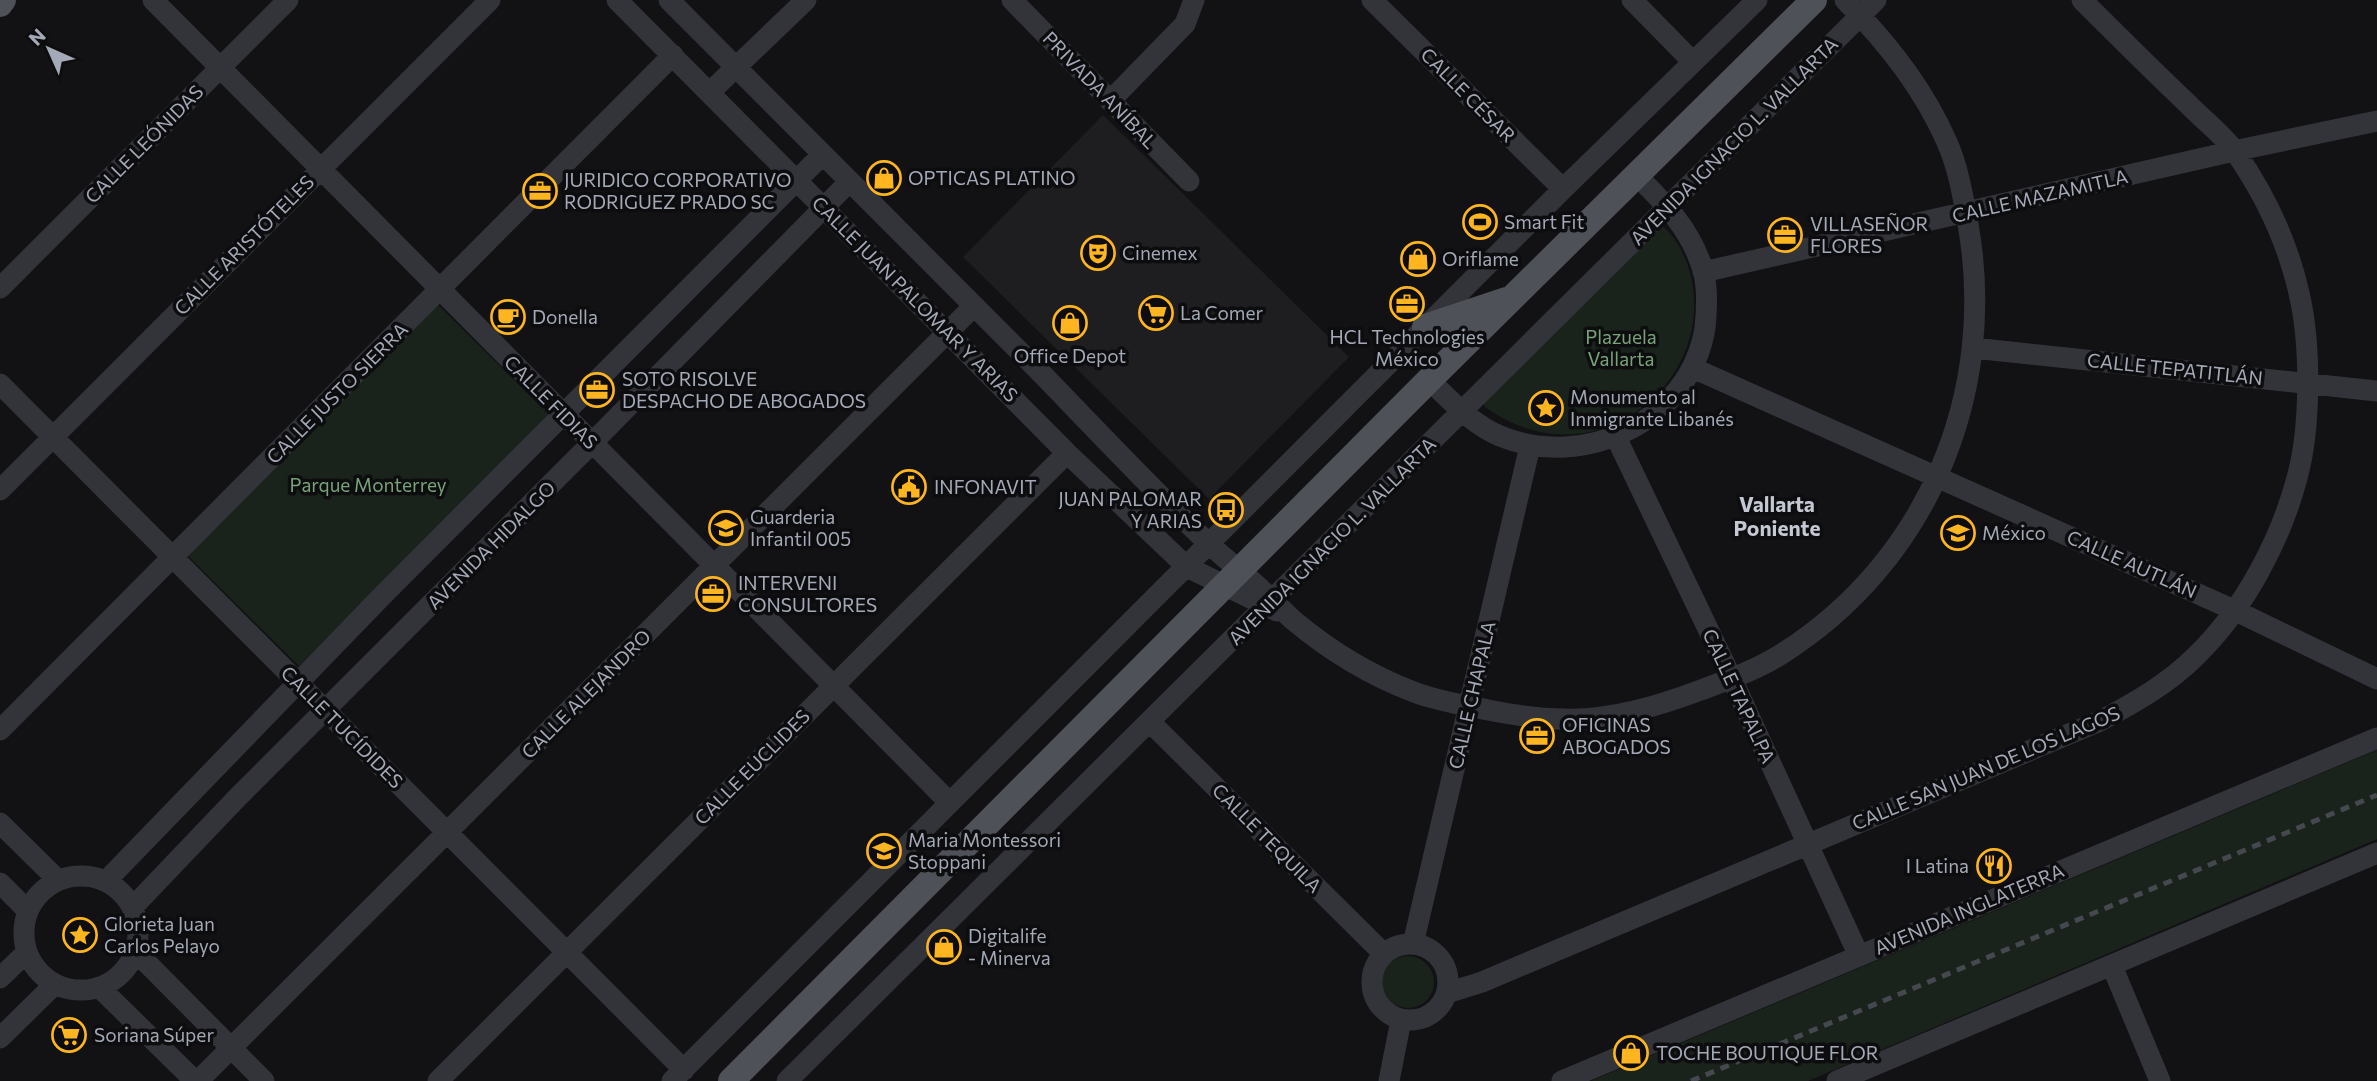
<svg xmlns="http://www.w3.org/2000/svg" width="2377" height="1081" font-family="Commissioner,sans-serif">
	<rect width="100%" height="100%" fill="#121214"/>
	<path fill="#1e1e21" d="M1103 115 1349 357 1209 499 963 257Z"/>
	<path fill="#1a231b" d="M1662 226C1677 237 1687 259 1691 277 1710 360 1640 441 1554 434 1528 432 1505 421 1485 407L1483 403Z
		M438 305 549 414 299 666 188 556Z
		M2377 750V839L1808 1081H1591Z
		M1382 982a26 26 0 1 1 52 0a26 26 0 1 1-52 0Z"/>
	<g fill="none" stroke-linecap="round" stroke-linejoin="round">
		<path stroke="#33343a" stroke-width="21" d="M153 0 950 803
			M617 0 1067 453 1187 567 1277 611
			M669 0C794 126 920 251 1045 377 1098 432 1150 487 1205 540 1220 555 1238 568 1254 583 1268 595 1280 608 1293 620 1330 651 1369 675 1414 692 1437 701 1463 705 1488 710 1513 715 1538 719 1563 719 1609 721 1658 706 1701 690 1728 680 1756 670 1780 655 1927 563 1998 394 1968 224 1963 196 1958 166 1946 140 1922 86 1886 41 1845 0
			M1012 0 1189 181
			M1372 0 1563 189
			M1632 0 1693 62
			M710 92 806 0
			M1110 101 1185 24 1194 0
			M1703 272 2234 151 2377 121
			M0 288 288 0
			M1973 348 2377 391
			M1693 368 2234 610 2377 679
			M1429 380C1451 401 1472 424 1500 436 1584 471 1690 421 1705 328 1707 309 1708 288 1703 270 1691 230 1665 203 1636 175
			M0 384 684 1070
			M1616 437 1732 679 1859 956
			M0 490 490 0
			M1150 722 1384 954
			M0 730 673 55
			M0 823 58 880
			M24 933a57 57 0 1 1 114 0a57 57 0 1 1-114 0Z
			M106 881 383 595 822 155
			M0 883 28 911
			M132 908 235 800 592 443 849 182
			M1372 982a38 38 0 1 1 76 0a38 38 0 1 1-76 0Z
			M1413 944 1530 446
			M135 951 264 1081
			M2112 966 2160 1081
			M0 978 27 952
			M99 987 195 1081
			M1447 993 1482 982 2100 721C2134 703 2168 684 2196 656 2244 609 2280 542 2297 478 2311 427 2311 344 2299 293 2288 244 2265 195 2236 153 2224 135 2203 120 2188 104 2152 70 2117 35 2082 0
			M0 1038 55 984
			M198 1081 974 306
			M438 1081 1067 453
			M672 1081 1563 189 1757 0
			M787 1081 1876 0
			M1389 1081 1401 1020
			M1562 1081 2377 738
			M1837 1081 2377 853"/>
		<path stroke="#4f5159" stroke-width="26" d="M0 4 3 0
			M1425 327 1506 300
			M731 1081 1429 380 1814 0"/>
		<path stroke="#46484f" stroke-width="5" stroke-dasharray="9 7" stroke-linecap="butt" d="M1691 1081 2377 795"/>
	</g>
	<defs>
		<g id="shop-ring" transform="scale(1.75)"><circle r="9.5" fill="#0d0d0f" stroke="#ffb520" stroke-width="1.5"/><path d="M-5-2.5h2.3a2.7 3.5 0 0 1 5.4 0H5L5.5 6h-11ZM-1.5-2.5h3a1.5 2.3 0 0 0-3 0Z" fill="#ffb520"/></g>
		<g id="office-ring" transform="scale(1.75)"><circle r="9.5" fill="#0d0d0f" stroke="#ffb520" stroke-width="1.5"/><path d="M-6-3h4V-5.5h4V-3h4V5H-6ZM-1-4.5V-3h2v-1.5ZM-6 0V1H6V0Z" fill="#ffb520"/></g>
		<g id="stadium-ring" transform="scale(1.75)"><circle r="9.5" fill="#0d0d0f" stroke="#ffb520" stroke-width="1.5"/><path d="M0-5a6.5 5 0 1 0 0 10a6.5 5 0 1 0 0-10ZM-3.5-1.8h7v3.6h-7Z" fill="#ffb520"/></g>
		<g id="theatre-ring" transform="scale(1.75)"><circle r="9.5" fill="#0d0d0f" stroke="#ffb520" stroke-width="1.5"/><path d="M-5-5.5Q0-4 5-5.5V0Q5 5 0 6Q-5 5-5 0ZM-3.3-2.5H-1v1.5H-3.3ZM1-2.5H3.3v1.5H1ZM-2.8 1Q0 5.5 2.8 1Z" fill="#ffb520"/></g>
		<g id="supermarket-ring" transform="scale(1.75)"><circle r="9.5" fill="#0d0d0f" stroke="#ffb520" stroke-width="1.5"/><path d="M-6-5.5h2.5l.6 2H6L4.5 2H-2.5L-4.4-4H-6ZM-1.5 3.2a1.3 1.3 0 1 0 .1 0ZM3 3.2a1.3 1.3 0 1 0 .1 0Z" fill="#ffb520"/></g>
		<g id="cafe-ring" transform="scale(1.75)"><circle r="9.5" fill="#0d0d0f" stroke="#ffb520" stroke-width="1.5"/><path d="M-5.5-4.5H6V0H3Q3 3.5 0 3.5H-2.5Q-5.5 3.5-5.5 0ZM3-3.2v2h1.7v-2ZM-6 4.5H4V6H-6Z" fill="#ffb520"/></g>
		<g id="sight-ring" transform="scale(1.75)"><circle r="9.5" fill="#0d0d0f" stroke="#ffb520" stroke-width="1.5"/><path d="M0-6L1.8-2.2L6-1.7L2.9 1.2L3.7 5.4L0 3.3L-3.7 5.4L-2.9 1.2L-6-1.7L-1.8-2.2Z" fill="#ffb520"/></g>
		<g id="civic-ring" transform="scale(1.75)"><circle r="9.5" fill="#0d0d0f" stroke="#ffb520" stroke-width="1.5"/><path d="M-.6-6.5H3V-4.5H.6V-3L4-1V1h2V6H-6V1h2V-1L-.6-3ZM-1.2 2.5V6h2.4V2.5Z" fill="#ffb520"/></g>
		<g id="bus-ring" transform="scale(1.75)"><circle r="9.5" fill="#0d0d0f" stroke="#ffb520" stroke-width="1.5"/><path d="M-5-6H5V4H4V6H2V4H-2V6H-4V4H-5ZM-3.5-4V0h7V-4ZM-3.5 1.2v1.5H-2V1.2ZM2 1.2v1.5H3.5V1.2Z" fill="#ffb520"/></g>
		<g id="school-ring" transform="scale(1.75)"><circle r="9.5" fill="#0d0d0f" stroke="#ffb520" stroke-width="1.5"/><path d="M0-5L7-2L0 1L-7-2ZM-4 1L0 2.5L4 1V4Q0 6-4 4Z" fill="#ffb520"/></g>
		<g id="restaurant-ring" transform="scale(1.75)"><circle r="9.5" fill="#0d0d0f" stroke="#ffb520" stroke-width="1.5"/><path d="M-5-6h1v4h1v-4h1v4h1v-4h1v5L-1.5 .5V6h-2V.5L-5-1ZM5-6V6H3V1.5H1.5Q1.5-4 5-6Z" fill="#ffb520"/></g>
	</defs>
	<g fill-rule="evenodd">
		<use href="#shop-ring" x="884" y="178"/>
		<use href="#office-ring" x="540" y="191"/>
		<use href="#stadium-ring" x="1480" y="222"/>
		<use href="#office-ring" x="1785" y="235"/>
		<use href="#theatre-ring" x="1098" y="253"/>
		<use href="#shop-ring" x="1418" y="259"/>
		<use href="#office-ring" x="1407" y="304"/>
		<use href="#supermarket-ring" x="1156" y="313"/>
		<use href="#cafe-ring" x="508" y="317"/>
		<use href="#shop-ring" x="1070" y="323"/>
		<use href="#office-ring" x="597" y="390"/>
		<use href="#sight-ring" x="1546" y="408"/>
		<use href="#civic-ring" x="909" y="487"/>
		<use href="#bus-ring" x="1226" y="510"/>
		<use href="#school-ring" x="726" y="528"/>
		<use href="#school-ring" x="1958" y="533"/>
		<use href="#office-ring" x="713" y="594"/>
		<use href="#office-ring" x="1537" y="736"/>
		<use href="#school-ring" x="884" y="851"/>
		<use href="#restaurant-ring" x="1994" y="866"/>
		<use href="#sight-ring" x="80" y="935"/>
		<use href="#shop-ring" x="944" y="947"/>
		<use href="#supermarket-ring" x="69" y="1035"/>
		<use href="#shop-ring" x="1631" y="1053"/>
	</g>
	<g text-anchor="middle" stroke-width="7" stroke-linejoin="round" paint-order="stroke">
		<g font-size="19" fill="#a3a9b6" stroke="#0d0d0f">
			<text transform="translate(1100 90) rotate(46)" y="7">PRIVADA ANÍBAL</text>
			<text transform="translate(1468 95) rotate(45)" y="7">CALLE CÉSAR</text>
			<text transform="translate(1734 141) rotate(-45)" y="7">AVENIDA IGNACIO L. VALLARTA</text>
			<text transform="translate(144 144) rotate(-45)" y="7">CALLE LEÓNIDAS</text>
			<text transform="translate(2040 196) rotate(-13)" y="7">CALLE MAZAMITLA</text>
			<text transform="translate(244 245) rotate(-45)" y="7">CALLE ARISTÓTELES</text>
			<text transform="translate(915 299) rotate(45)" y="7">CALLE JUAN PALOMAR Y ARIAS</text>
			<text transform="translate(2175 369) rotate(6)" y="7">CALLE TEPATITLÁN</text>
			<text transform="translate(337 393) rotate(-45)" y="7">CALLE JUSTO SIERRA</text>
			<text transform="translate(551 402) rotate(45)" y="7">CALLE FIDIAS</text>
			<text transform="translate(1332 541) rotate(-45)" y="7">AVENIDA IGNACIO L. VALLARTA</text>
			<text transform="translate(491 545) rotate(-45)" y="7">AVENIDA HIDALGO</text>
			<text transform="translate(2132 564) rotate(24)" y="7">CALLE AUTLÁN</text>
			<text transform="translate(586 694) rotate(-45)" y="7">CALLE ALEJANDRO</text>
			<text transform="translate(1472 695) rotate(-77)" y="7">CALLE CHAPALA</text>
			<text transform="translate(1739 696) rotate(65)" y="7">CALLE TAPALPA</text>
			<text transform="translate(342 727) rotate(45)" y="7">CALLE TUCÍDIDES</text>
			<text transform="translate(752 767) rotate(-45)" y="7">CALLE EUCLIDES</text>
			<text transform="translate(1986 768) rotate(-23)" y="7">CALLE SAN JUAN DE LOS LAGOS</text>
			<text transform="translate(1267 838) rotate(45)" y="7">CALLE TEQUILA</text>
			<text transform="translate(1969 909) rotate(-23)" y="7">AVENIDA INGLATERRA</text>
		</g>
		<g font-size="19" fill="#a3a9b6" stroke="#0d0d0f" text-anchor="start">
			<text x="908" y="185">OPTICAS PLATINO</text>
			<text x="564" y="187">JURIDICO CORPORATIVO<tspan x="564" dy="22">RODRIGUEZ PRADO SC</tspan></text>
			<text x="1504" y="229">Smart Fit</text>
			<text x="1810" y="231">VILLASEÑOR<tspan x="1810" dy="22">FLORES</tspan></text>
			<text x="1122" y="260">Cinemex</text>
			<text x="1442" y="266">Oriflame</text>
			<text x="1180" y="320">La Comer</text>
			<text x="532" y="324">Donella</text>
			<text x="1407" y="344" text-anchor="middle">HCL Technologies<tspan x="1407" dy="22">México</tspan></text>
			<text x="1070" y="363" text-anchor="middle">Office Depot</text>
			<text x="622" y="386">SOTO RISOLVE<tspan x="622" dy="22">DESPACHO DE ABOGADOS</tspan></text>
			<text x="1570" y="404">Monumento al<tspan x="1570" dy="22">Inmigrante Libanés</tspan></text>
			<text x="934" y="494">INFONAVIT</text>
			<text x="1202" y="506" text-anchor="end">JUAN PALOMAR<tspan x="1202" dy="22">Y ARIAS</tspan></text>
			<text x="750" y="524">Guarderia<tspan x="750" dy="22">Infantil 005</tspan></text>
			<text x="1982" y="540">México</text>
			<text x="738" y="590">INTERVENI<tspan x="738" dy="22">CONSULTORES</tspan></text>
			<text x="1562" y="732">OFICINAS<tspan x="1562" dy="22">ABOGADOS</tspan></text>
			<text x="908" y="847">Maria Montessori<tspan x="908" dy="22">Stoppani</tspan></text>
			<text x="1969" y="873" text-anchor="end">I Latina</text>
			<text x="104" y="931">Glorieta Juan<tspan x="104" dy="22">Carlos Pelayo</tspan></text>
			<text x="968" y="943">Digitalife<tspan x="968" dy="22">- Minerva</tspan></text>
			<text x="94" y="1042">Soriana Súper</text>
			<text x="1656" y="1060">TOCHE BOUTIQUE FLOR</text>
		</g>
		<g font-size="19" fill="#78a37a" stroke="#0d0d0f">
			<text x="1621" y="344">Plazuela<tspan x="1621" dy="22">Vallarta</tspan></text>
			<text x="368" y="492">Parque Monterrey</text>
		</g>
		<g font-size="21" font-weight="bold" fill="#c4c8d2" stroke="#0d0d0f">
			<text x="1777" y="512">Vallarta<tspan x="1777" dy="24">Poniente</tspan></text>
		</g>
	</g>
	<g transform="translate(49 49) rotate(315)" stroke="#0d0d0f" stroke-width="5" paint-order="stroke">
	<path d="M0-5L12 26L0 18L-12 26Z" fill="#a3a9b6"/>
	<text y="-10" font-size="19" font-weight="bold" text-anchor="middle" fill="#a3a9b6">N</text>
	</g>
</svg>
